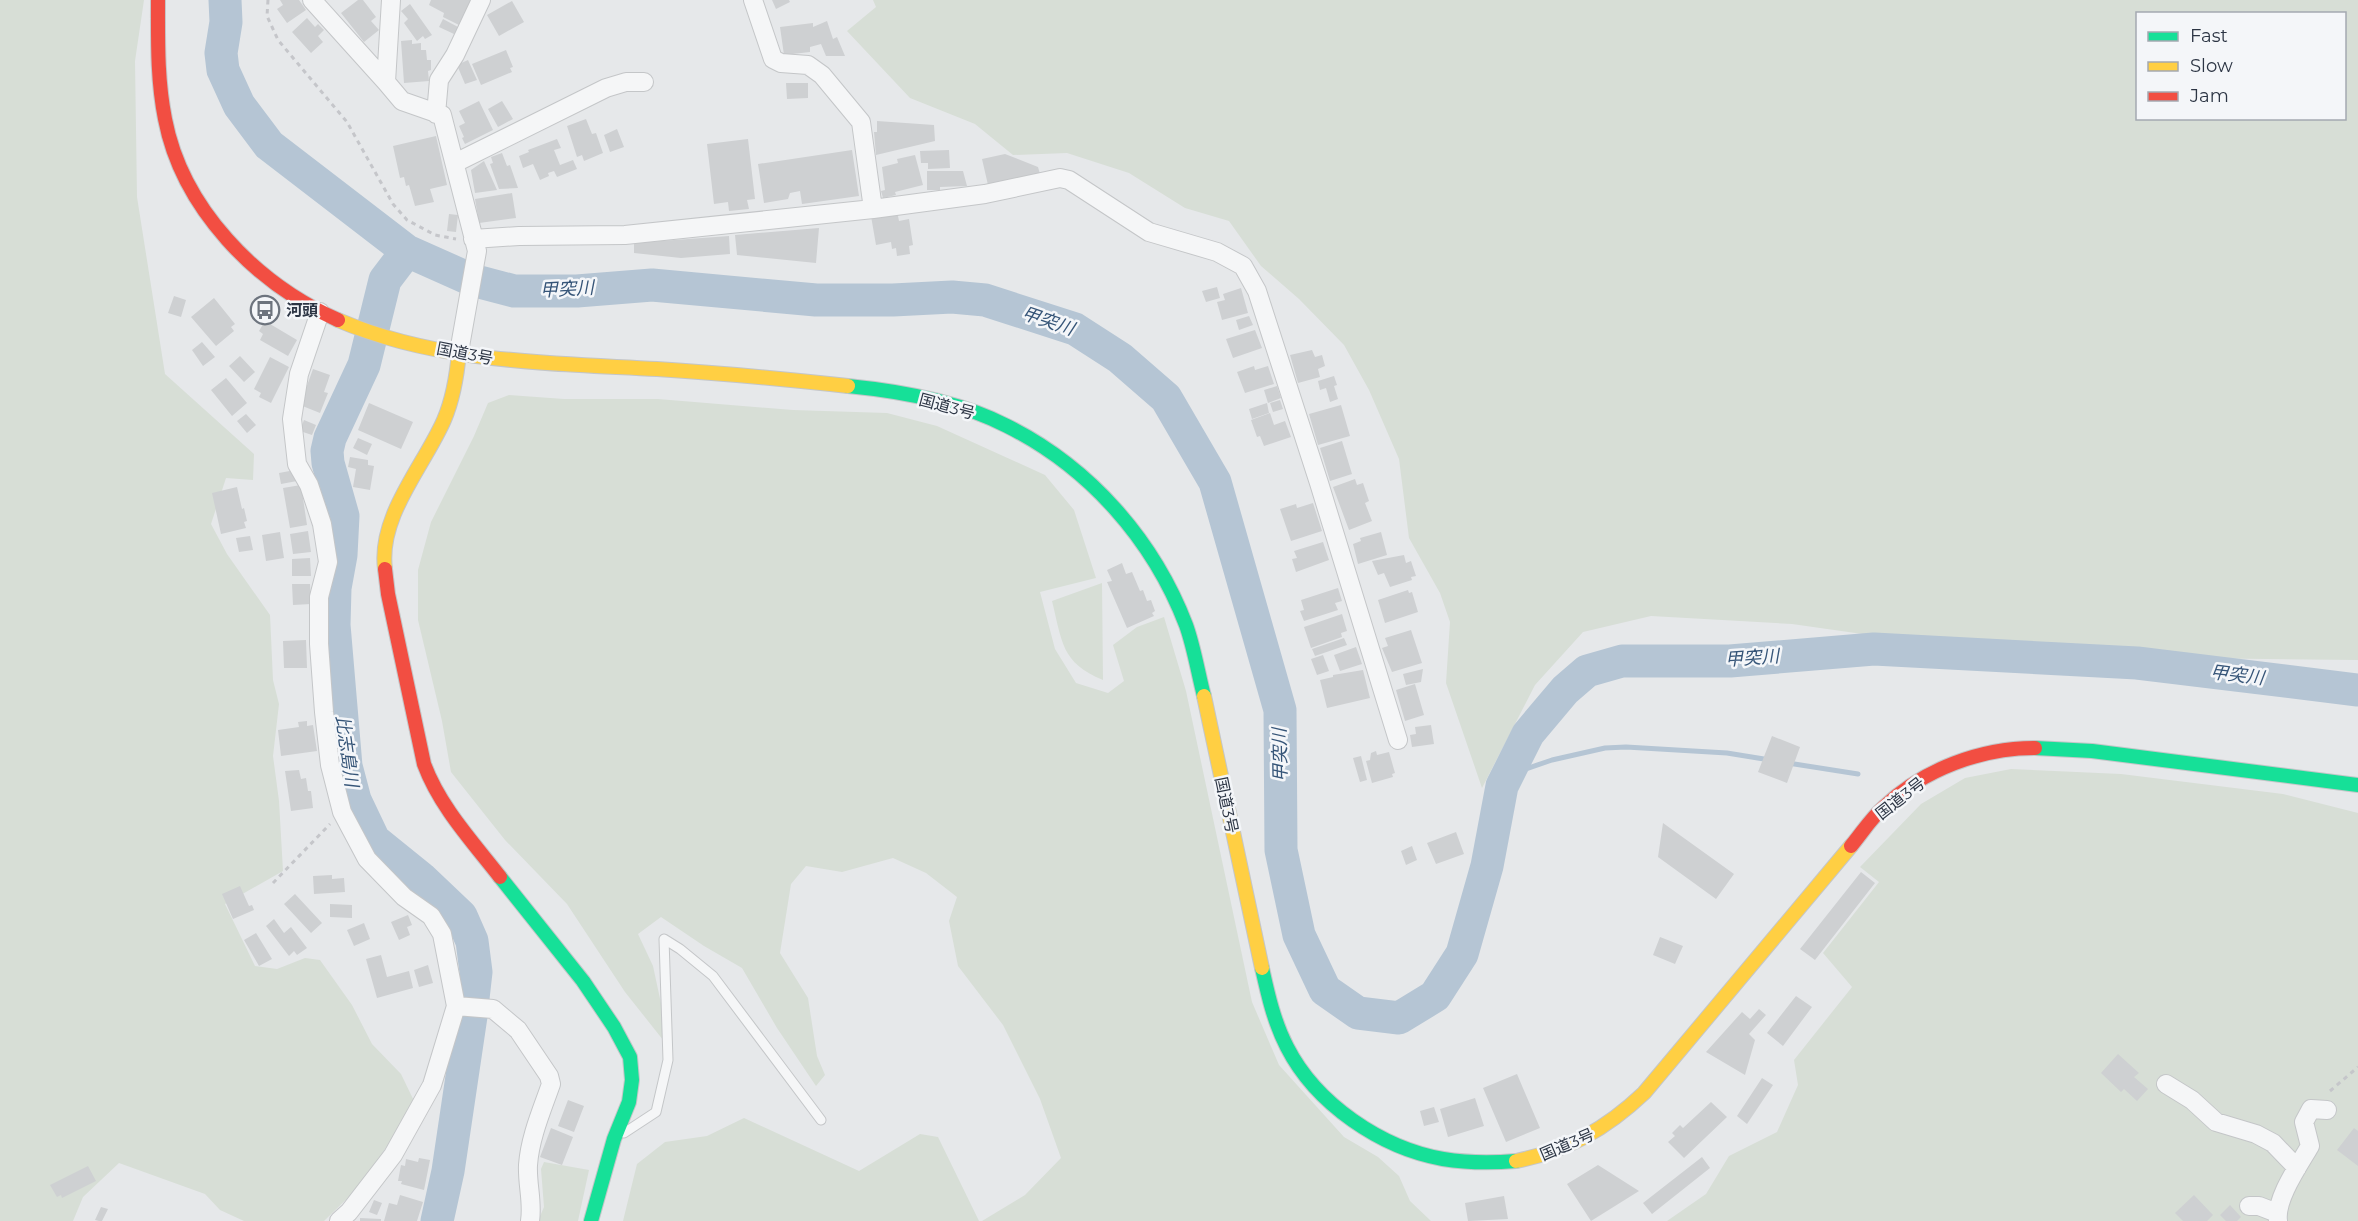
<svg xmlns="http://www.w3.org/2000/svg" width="2358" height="1221" font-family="Montserrat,'Noto Sans JP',sans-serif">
	<rect width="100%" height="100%" fill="#e6e8ea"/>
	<path fill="#d7ded6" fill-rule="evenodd" d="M0 0H144L135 61 137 197 165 374 254 454 253 480 226 478 211 524 227 554 270 615 273 680 279 704 273 756 279 801 283 871 225 904 255 966 277 969 305 958 320 960 352 1005 372 1044 401 1074 415 1103 363 1183 324 1221H244L220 1210 205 1194 119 1163 83 1197 73 1221H0Z
		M873 0H2358V660L2017 656 1792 624 1651 616 1583 632 1535 685 1482 788 1446 683 1450 622 1440 593 1409 538 1399 459 1369 390 1344 345 1299 299 1261 266 1229 221 1185 208 1129 173 1067 153 1013 155 975 124 910 98 847 31 876 7ZM2138 14H2344V118H2138Z
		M509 395 564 399H658L793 410 887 413 937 426 1045 475 1074 510 1096 578 1040 592 1055 649 1076 683 1108 693 1124 681 1113 645 1137 627 1164 617 1186 691 1252 1002 1279 1065 1344 1137 1378 1157 1399 1176 1410 1201 1431 1221H982L1025 1195 1061 1158 1040 1099 1003 1025 958 966 949 921 957 897 926 873 893 858 842 872 806 866 791 884 780 953 808 998 817 1056 825 1075 816 1086 777 1028 742 968 704 946 661 917 638 934 653 966 671 1050 625 992 567 904 505 840 451 772 442 721 418 620V570L431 522 474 436 488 403Z
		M1102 583 1103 680C1061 663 1062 641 1052 601Z
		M2011 769 2121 774 2283 794 2358 813V1221H1667L1706 1194 1729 1156 1777 1132 1798 1085 1794 1060 1852 987 1823 953 1879 882 1860 867 1921 804 1965 778Z
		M744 1118 859 1171 920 1134 938 1137 979 1221H623L637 1164 665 1142 707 1136Z
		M544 1162 589 1170 578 1221H538L544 1207 541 1169Z"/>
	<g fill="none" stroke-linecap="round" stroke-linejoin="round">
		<path stroke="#b5c5d4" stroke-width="5" d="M1788 763 1858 774
			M1508 775 1552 760 1605 748 1626 747 1727 753 1770 760"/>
		<path stroke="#b5c5d4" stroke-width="33" d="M225 0 226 22 221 53 223 70 239 105 269 145 407 251 472 280 514 291H577L652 285 816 300H893L952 297 985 300 1075 329 1120 358 1166 398 1215 482 1280 710 1281 850 1299 935 1325 990 1358 1013 1399 1018 1435 996 1462 954 1487 866 1502 786 1528 734 1565 690 1587 671 1622 661H1730L1874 649 2137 663 2358 690
			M407 251 385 280 364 365 330 438 327 451 328 463 343 516 341 555 335 588 334 625 346 766 355 800 374 840 421 878 461 916 472 941 476 972 471 1016 448 1171 437 1221"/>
	</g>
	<path fill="#ced0d2" d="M280 0H299L306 10 287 23 277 9 283 5Z
		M358 0H363L376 17 371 21 379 30 364 42 341 13Z
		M431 0H473L461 26 443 17 444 13 429 5Z
		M772 0H789L790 2 776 9Z
		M512 1 524 22 499 36 487 15Z
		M410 4 432 35 425 39 423 36 417 41 404 23 408 19 401 11Z
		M307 18 315 27 318 24 324 30 318 36 323 42 311 53 292 32Z
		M443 19 458 27 454 34 439 27Z
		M827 21 833 39 837 37 845 56H826L821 44 810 47V52L784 55 780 27 813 23V27Z
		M412 40V44L421 43V50H426L427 60H431V70L428 71 429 81 404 83 401 41Z
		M506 50 513 67 510 68 512 72 481 85 472 64Z
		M468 60 477 80 465 84 457 65Z
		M786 83H808V98L787 99Z
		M479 101 493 130 465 144 462 138 464 137 459 126 465 123 459 111Z
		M502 101 513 119 498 127 488 109Z
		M586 119 592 134 596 133 603 153 584 161 582 155 577 157 567 126Z
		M877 121 934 125 935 141 876 155 874 132H877Z
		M617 129 624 147 610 152 604 135Z
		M436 136 447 185 430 189 434 202 415 206 409 185 406 186 404 177 400 178 393 146Z
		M557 139 561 148 554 150 560 165 573 160 577 169 557 177 554 171 548 173 549 176 540 180 533 164 523 168 519 156 529 152 528 150Z
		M748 139 755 199 747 200 749 209 729 211 728 202 714 204 707 144Z
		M852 150 859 196 802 204 800 191 790 193 788 199 764 203 758 164Z
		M949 150 950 168 928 169V163H921L920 151Z
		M502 153 507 166 510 165 518 188 499 189 490 164 493 163 491 157Z
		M1005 154 1038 167 1040 174 988 185 982 159Z
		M915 155 923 185 895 192 896 195 883 198 881 191 885 190 882 167 898 163 897 159Z
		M484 161 497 190 475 193 471 170Z
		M927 171H963L967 186 940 187V190H927Z
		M512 193 516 218 479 223 475 199Z
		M897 211 899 221 909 219 913 245 909 246 910 254 897 256 896 248 892 249 891 242 876 245 871 216Z
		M449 214 458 215 456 232 447 231Z
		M819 228 816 263 737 255 735 235Z
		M729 236 730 254 681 258 634 253V243Z
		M1217 287 1220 298 1206 302 1202 291Z
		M1241 288 1248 313 1222 320 1217 302 1225 300 1223 294Z
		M174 296 186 300 181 317 168 313Z
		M214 298 235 324 231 327 234 331 216 346 191 317Z
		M1249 316 1253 325 1239 330 1236 320Z
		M265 321 297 340 288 356 260 340 263 334 259 331Z
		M1255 330 1262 348 1233 358 1226 339Z
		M202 342 215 357 203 366 192 350Z
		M1312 350 1315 357 1322 355 1325 366 1318 369 1320 377 1298 383 1290 355Z
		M240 356 255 372 244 382 229 366Z
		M270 357 289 367 271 403 259 397 261 393 254 389Z
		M1254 366 1255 370 1268 366 1274 384 1245 393 1237 372Z
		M313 369 330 375 324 392 328 393 320 413 300 405Z
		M1334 376 1337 385 1334 386 1338 399 1330 402 1326 388 1320 390 1318 381Z
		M226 378 247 403 232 416 211 390Z
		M1277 386 1281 398 1268 403 1264 390Z
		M1280 400 1283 409 1273 412 1270 403Z
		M369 403 413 422 401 449 358 430Z
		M1267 403 1269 413 1252 419 1249 409Z
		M1341 405 1350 436 1318 445 1309 414Z
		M1270 413 1274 425 1285 421 1291 437 1264 446 1260 436 1257 437 1251 420Z
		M246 414 256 425 247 433 237 421Z
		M304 420 316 425 312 435 300 431Z
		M358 438 372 444 367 455 353 448Z
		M1342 441 1352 474 1330 481 1320 448Z
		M350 457 368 460V465L374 466 370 490 353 487 356 469 348 467Z
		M295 470 297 481 281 484 279 473Z
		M1355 479 1357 485 1363 483 1369 501 1365 503 1372 521 1349 530 1333 487Z
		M301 485 307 525 290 528 283 488Z
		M237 487 242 509 244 508 247 521 244 522 246 528 221 534 212 493Z
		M1313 503 1322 531 1291 541 1280 509 1296 504 1297 508Z
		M308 531 311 552 293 554 290 534Z
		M280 532 284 558 266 561 262 535Z
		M1381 532 1387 555 1358 564 1353 544 1361 541 1360 538Z
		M250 536 253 550 239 552 236 538Z
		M1323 542 1329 560 1296 572 1292 559 1297 558 1294 551Z
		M1404 555 1406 563 1411 561 1416 576 1411 577 1412 580 1390 587 1384 573 1378 575 1372 561Z
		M310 558 311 576H292V559Z
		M1122 563 1126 574 1132 572 1140 591 1143 590 1147 601 1151 600 1155 611 1152 613 1154 616 1127 628 1107 582 1112 581 1107 570Z
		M292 584H310L311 604 293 605Z
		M1338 588 1342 601 1335 603 1338 610 1304 621 1300 611 1304 610 1301 600Z
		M1408 590 1409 593 1412 592 1418 612 1385 623 1378 600Z
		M1342 614 1347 631 1341 633 1342 637 1311 648 1304 627Z
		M1411 630 1422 663 1392 672 1382 648 1388 646 1385 638Z
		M1344 638 1347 645 1315 656 1312 649Z
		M306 640 307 668H284L283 641Z
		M1356 647 1362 664 1340 671 1334 655Z
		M1323 655 1329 671 1317 675 1311 659Z
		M1423 669 1421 682 1406 685 1403 674Z
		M1363 670 1370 698 1327 708 1320 680 1333 677V675Z
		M1415 684 1424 715 1405 721 1396 690Z
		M307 721V726L313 725 317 751 281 756 278 730 299 727 298 722Z
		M1431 725 1434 744 1412 747 1410 735 1416 734 1415 727Z
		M1772 736 1800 747 1787 783 1758 772Z
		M1376 751 1377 755 1389 752 1395 773 1392 774 1393 777 1372 783 1366 761 1370 760 1371 753Z
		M1361 756 1367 780 1360 782 1353 758Z
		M299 770 301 779 306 778 308 791H311L313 808 291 811 285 771Z
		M1663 823 1734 874 1716 899 1658 857Z
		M1456 832 1464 854 1436 864 1427 843Z
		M1412 846 1417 860 1406 865 1401 851Z
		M1861 872 1875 883 1815 960 1800 949Z
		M332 875V879L344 878 345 892 314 894 313 876Z
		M240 886 249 906 252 905 254 910 233 919 222 894Z
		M295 894 322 923 311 933 284 904Z
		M330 904 352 905V918L330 917Z
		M408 915 412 925 407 927 410 935 399 940 391 922Z
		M274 919 284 933 291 927 307 948 297 955 294 951 289 956 266 926Z
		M364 923 370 939 354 946 347 930Z
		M256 933 272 959 259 966 244 940Z
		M1660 937 1683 946 1675 964 1653 955Z
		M381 955 387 977 409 971 413 988 377 998 366 959Z
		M428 965 433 983 419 987 414 970Z
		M1796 996 1812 1007 1783 1046 1767 1033Z
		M1759 1009 1766 1015 1749 1034 1755 1040 1745 1075 1706 1052 1742 1012 1750 1019Z
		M2118 1054 2139 1073 2134 1077 2148 1089 2137 1101 2124 1089 2121 1092 2101 1073Z
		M1517 1074 1540 1128 1506 1142 1483 1088Z
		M1762 1078 1773 1085 1747 1124 1737 1116Z
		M1475 1098 1484 1126 1448 1137 1440 1109Z
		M568 1100 584 1106 574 1132 558 1126Z
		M1711 1102 1727 1117 1684 1158 1668 1142 1675 1136 1672 1133 1680 1125 1683 1128Z
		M1434 1107 1439 1122 1424 1126 1420 1111Z
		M551 1128 573 1137 562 1165 540 1157Z
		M2354 1128 2358 1131V1166L2337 1150Z
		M1702 1157 1710 1168 1652 1214 1643 1203Z
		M419 1158 430 1160 424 1190 401 1184 402 1181H398L401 1165 405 1166 406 1159 418 1162Z
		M1598 1165 1639 1191 1591 1221 1567 1184Z
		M88 1166 96 1181 62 1198 61 1195 57 1197 50 1185Z
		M400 1195 423 1202 417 1221H384L389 1203 397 1205Z
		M2194 1195 2213 1215 2207 1221H2183L2175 1213Z
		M1504 1196 1508 1219 1468 1221 1465 1203Z
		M374 1200 382 1203 377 1215 369 1212Z
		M2230 1205 2241 1217 2237 1221H2226L2220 1215Z
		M101 1207 108 1209 102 1221H99L95 1220Z
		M360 1218 381 1219V1221H360Z"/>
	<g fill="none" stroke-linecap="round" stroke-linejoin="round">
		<g stroke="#c4c6c8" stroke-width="11">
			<path id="lane" d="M624 1133 656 1112 668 1060 664 939 680 949 713 976 821 1120"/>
		</g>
		<g stroke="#c4c6c8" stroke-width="20">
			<path id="street" d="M312 0 386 82
				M391 0 386 82 402 101 442 115 477 251 459 352
				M753 0 773 59 781 63 808 65 822 75 861 122 873 209
				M436 114 439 80 455 55 481 0
				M455 163 606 88 626 82H644
				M473 239 519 236 625 235 873 209 985 194 1060 178 1069 180 1149 232 1217 252 1243 266 1257 291 1319 483 1398 740
				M320 312 299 374 292 419 297 464 309 485 322 524 328 562 319 597V644L324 712 330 765 342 812 367 859 404 897 431 916 442 934 456 1006 432 1085 393 1155 349 1212 339 1221
				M456 1006 493 1009 518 1030 549 1076 551 1084C542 1110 530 1137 528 1165 527 1184 533 1202 530 1221
				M2166 1084 2192 1100 2216 1122 2256 1134 2273 1143 2297 1168
				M2249 1206H2259L2277 1213
				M2278 1221C2275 1199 2299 1165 2310 1146L2304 1122 2311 1109 2327 1110"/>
		</g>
		<g stroke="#c4c6c8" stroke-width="16">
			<path id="fast" d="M848 386C899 391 961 402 1007 426 1089 467 1153 539 1186 625 1194 647 1198 673 1204 696
				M2035 748 2092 751 2358 785
				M500 877 583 981 614 1027 630 1057 632 1080 629 1102 614 1139 591 1221
				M1262 968C1268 995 1274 1022 1287 1047 1316 1104 1381 1148 1443 1159 1468 1163 1492 1163 1516 1161"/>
		</g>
		<g stroke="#c4c6c8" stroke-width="16">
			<path id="slow" d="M338 320C438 363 550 363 657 369 721 373 784 379 848 386
				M385 569C378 516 424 466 444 420 453 399 457 375 459 352
				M1204 696 1262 968
				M1516 1161C1567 1151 1606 1129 1644 1093L1851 846"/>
		</g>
		<g stroke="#c4c6c8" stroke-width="16">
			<path id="jam" d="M158 0C158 40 157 79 165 119 182 208 256 284 338 320
				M385 569 388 594 424 764C440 807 472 841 500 877
				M1851 846C1862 833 1871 818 1884 807 1924 769 1981 748 2035 748"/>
		</g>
		<path stroke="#c5c6ca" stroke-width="3" stroke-dasharray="4.5 4.5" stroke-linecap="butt" d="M268 0 267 16 278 40 347 122 393 204 407 220 435 235 456 239
			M273 883 330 824
			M2330 1091 2358 1067"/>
		<use href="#lane" stroke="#f5f6f7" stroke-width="9"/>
		<use href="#street" stroke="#f5f6f7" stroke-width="18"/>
		<use href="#fast" stroke="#16e098" stroke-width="14"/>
		<use href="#slow" stroke="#ffcf43" stroke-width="14"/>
		<use href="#jam" stroke="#f24e42" stroke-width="14"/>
	</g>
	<defs>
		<g id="bus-ring" transform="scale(1.5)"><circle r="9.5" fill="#f4f6f9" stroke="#6d747e" stroke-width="1.5"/><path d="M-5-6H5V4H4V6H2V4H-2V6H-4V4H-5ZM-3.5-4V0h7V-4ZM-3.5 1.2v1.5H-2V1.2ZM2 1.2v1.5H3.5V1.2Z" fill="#6d747e"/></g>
	</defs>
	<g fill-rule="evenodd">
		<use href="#bus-ring" x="265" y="310"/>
	</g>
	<g text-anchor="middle" stroke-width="5" stroke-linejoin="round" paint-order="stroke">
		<g font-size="16" font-weight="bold" fill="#2c3544" stroke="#f4f6f9" text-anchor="start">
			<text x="286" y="316">河頭</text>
		</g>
		<g font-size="16" fill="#2c3544" stroke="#f4f6f9">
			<text transform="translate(465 353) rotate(11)" y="6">国道3号</text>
			<text transform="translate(947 406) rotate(15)" y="6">国道3号</text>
			<text transform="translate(1900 798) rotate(-38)" y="6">国道3号</text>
			<text transform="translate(1227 805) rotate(78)" y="6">国道3号</text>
			<text transform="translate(1567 1144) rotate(-23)" y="6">国道3号</text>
		</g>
		<g font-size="18" font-style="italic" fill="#365578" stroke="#f4f6f9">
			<text transform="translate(567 289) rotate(-3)" y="6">甲突川</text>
			<text transform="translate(1048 321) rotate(19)" y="6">甲突川</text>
			<text transform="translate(1752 658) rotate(-4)" y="6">甲突川</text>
			<text transform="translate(2237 675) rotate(7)" y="6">甲突川</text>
			<text transform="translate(347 751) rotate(82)" y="6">比志島川</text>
			<text transform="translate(1280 755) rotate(-91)" y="6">甲突川</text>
		</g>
	</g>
	<rect x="2136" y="12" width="210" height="108" fill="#f4f6f9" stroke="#a4a9b1" stroke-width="1.5"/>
	<rect x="2148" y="32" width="30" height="9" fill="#16e098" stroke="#a4a9b1" stroke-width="1.5"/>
	<text x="2190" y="42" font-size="18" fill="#2c3544">Fast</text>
	<rect x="2148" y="62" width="30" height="9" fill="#ffcf43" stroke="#a4a9b1" stroke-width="1.5"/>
	<text x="2190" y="72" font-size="18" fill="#2c3544">Slow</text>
	<rect x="2148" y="92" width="30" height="9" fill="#f24e42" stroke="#a4a9b1" stroke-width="1.5"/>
	<text x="2190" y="102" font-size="18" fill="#2c3544">Jam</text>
</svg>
